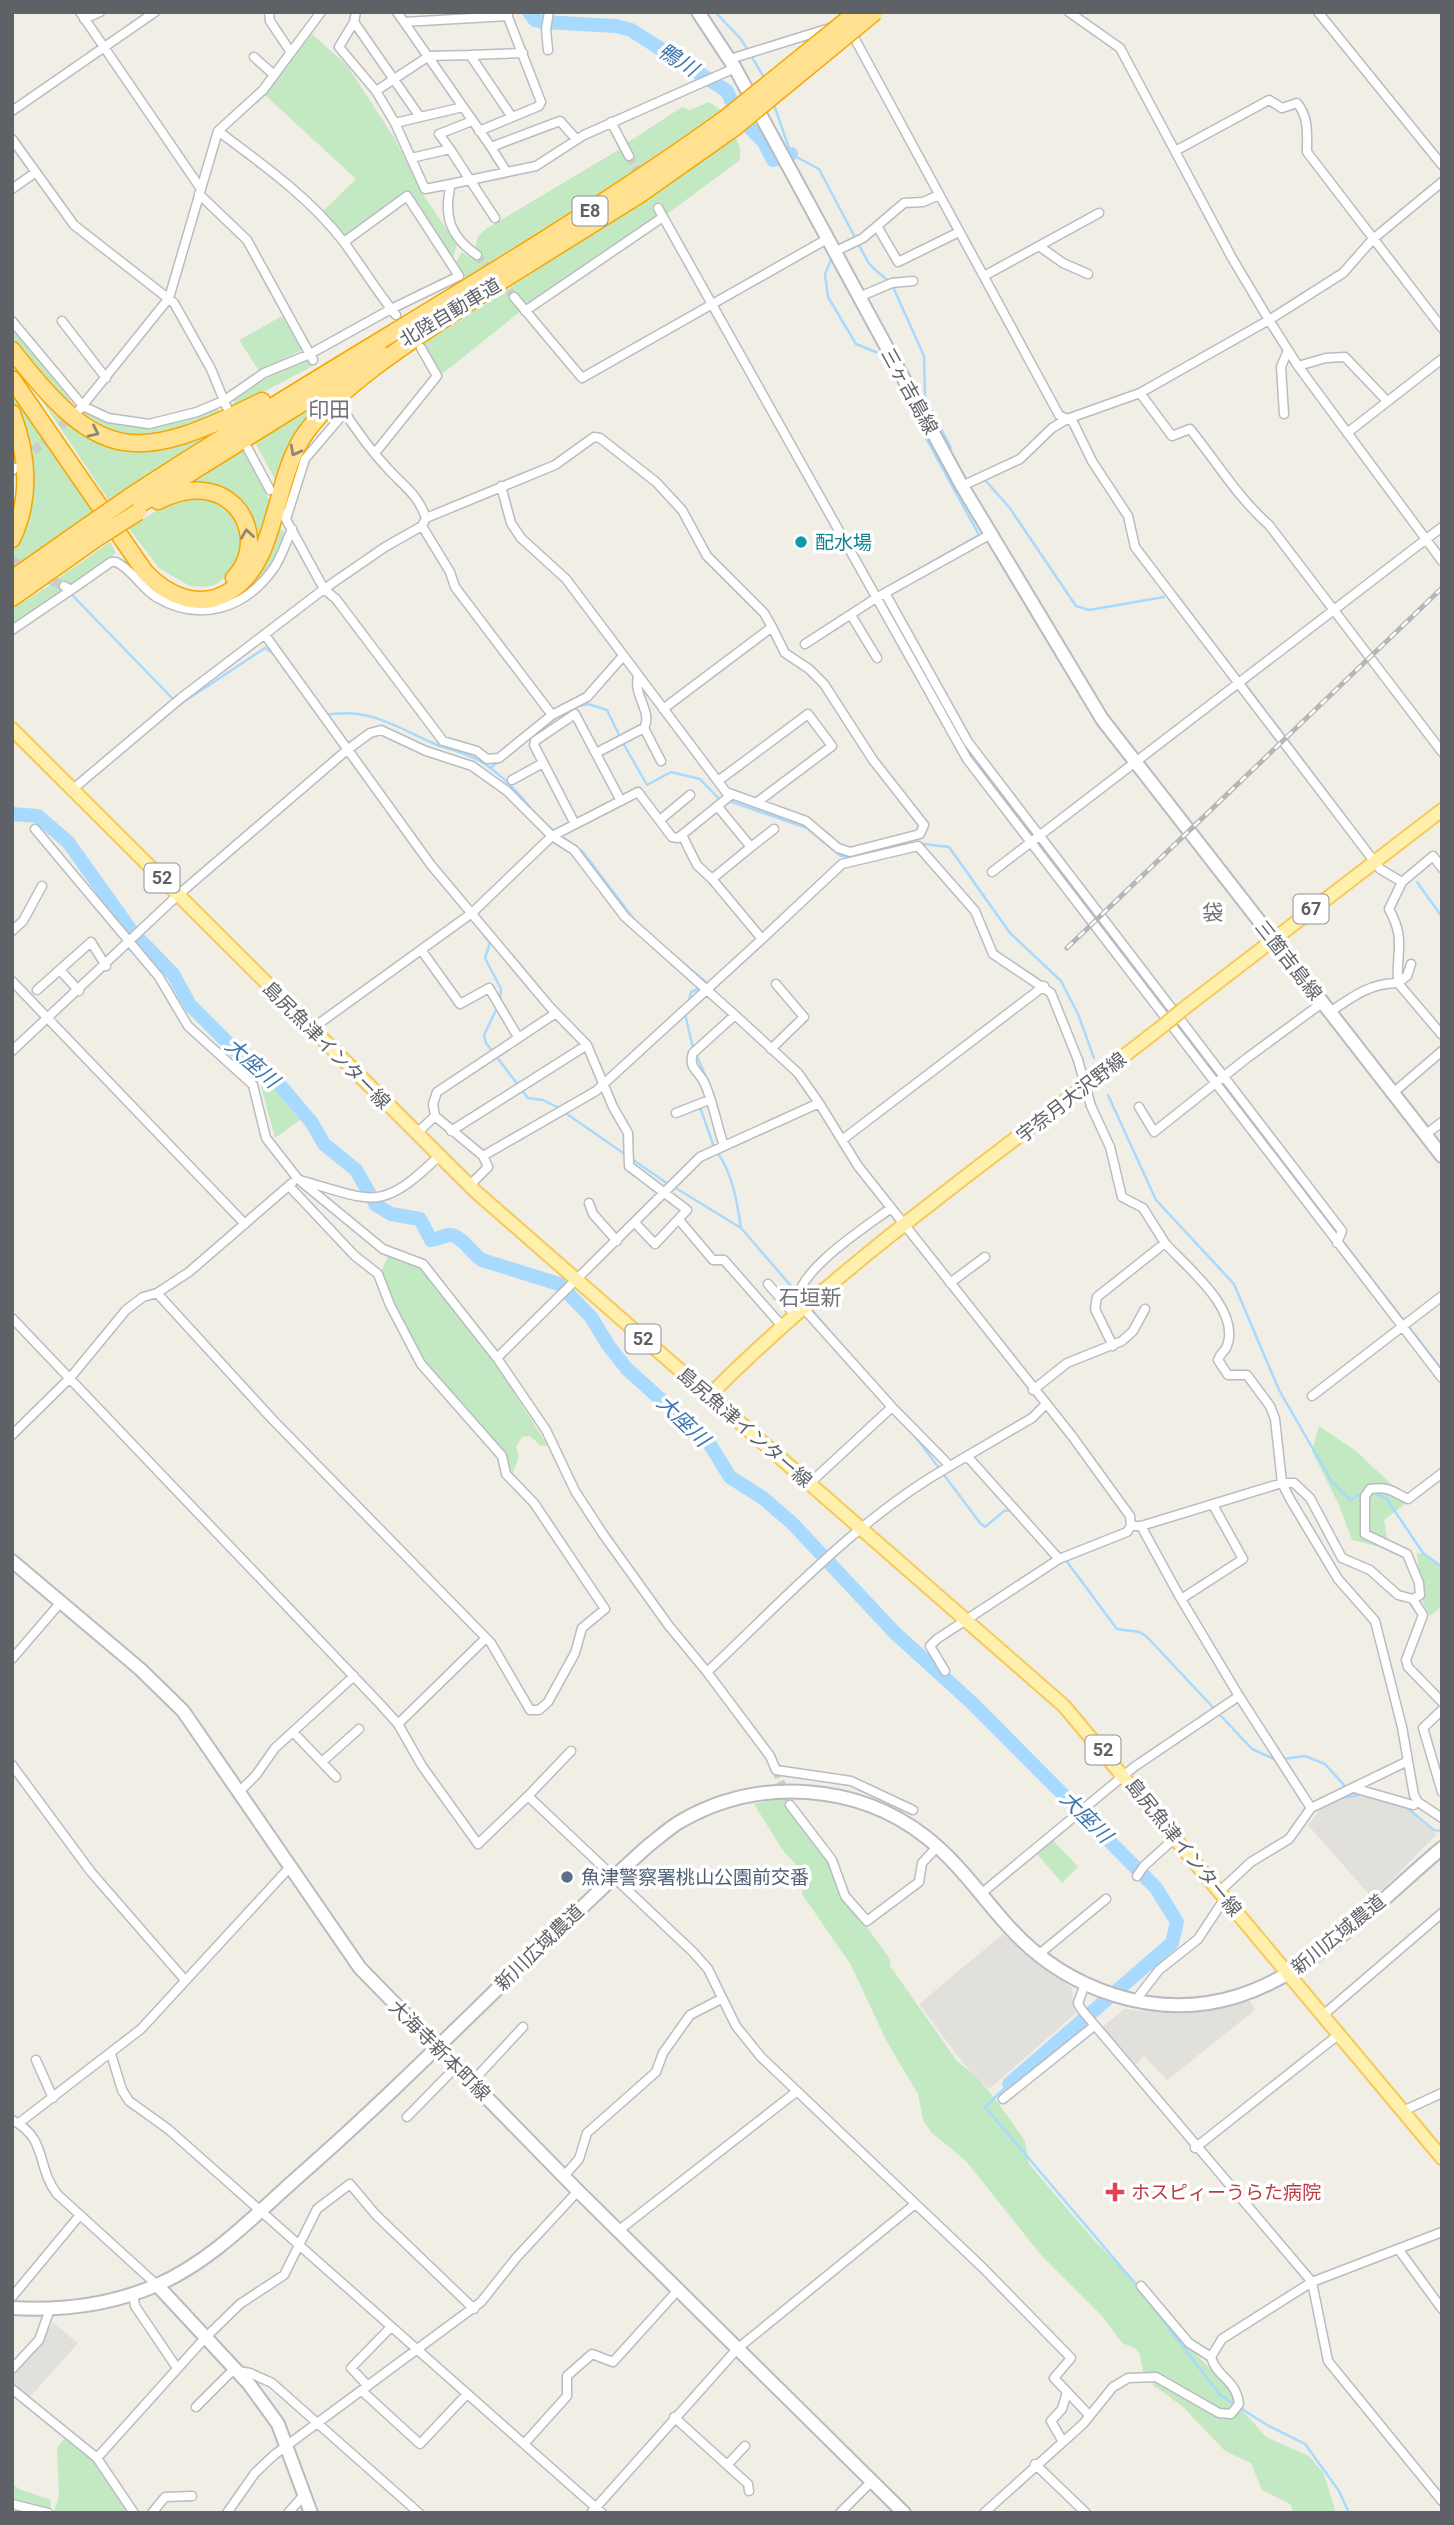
<svg xmlns="http://www.w3.org/2000/svg" width="1454" height="2525" font-family="Roboto,'Noto Sans JP',sans-serif">
	<rect width="100%" height="100%" fill="#f1eee6"/>
	<path fill="#e2e0db" d="M1375 1796 1403 1806 1437 1834 1373 1899 1308 1825 1325 1804 1350 1797Z
		M1003 1934 1072 1988 1075 2014 989 2089 963 2063 919 2004Z
		M1250 2001 1255 2010 1167 2080 1144 2056 1132 2068 1100 2029 1124 2009 1162 2013 1208 2010Z
		M53 2323 78 2343 29 2398 12 2384V2374Z"/>
	<path fill="#c3e9c2" d="M312 34 347 65 395 139 423 194 457 245 452 261 407 192 346 237 322 212 356 179 264 94Z
		M709 102 721 110 617 182 465 278 455 264 462 252 472 259 481 252 475 248 478 236 486 229 620 149 626 156 632 153 627 143 682 107 690 110Z
		M735 136 740 148V160L667 214 661 202 654 206 660 218 551 287 442 374 424 344 696 165Z
		M282 316 302 350 259 371 239 340Z
		M12 326 73 404 68 409 12 341Z
		M307 357 313 366 233 408 234 396Z
		M19 366 76 430 111 446 218 429 109 501Z
		M342 386 290 448 276 481 254 441Z
		M12 387 94 510 12 570V547L25 521Z
		M217 408 221 415 187 430 130 439 76 416 87 412C137 435 168 423 217 408Z
		M242 449 271 503 254 559 250 519 185 483Z
		M194 496 222 502 241 522 242 557 227 576 215 585 203 587 190 586 160 569 129 529 169 502Z
		M278 524 285 535C277 563 260 584 235 597 259 577 267 553 278 524Z
		M110 542 116 553 72 587 57 579Z
		M53 583 65 591 12 627V609Z
		M271 1084 300 1120 275 1138 261 1086Z
		M389 1254 423 1267 494 1362 548 1446H541L530 1436 522 1437 516 1447 519 1457 512 1474 503 1449 427 1365 388 1292 381 1272Z
		M1319 1426 1356 1451 1409 1501 1384 1520 1389 1549 1352 1540 1339 1505 1312 1451Z
		M1417 1553 1424 1554 1442 1569V1606L1430 1616 1422 1600Z
		M785 1797 802 1828 830 1860 864 1923 890 1959V1966L957 2061 977 2077 997 2101 1025 2141 1029 2164 1093 2239 1137 2283 1186 2344 1233 2392 1236 2404 1231 2412 1220 2411 1164 2378 1143 2372 1140 2355 1135 2348 1122 2343 1103 2317 1040 2254 966 2161 931 2132 923 2120 918 2094 887 2042 851 1965 802 1894 804 1874 782 1849 754 1804Z
		M1052 1839 1078 1867 1062 1883 1036 1853Z
		M1154 2380 1222 2419 1242 2410 1266 2437 1309 2456 1324 2474 1336 2513H1294L1290 2504 1262 2490 1251 2463 1225 2451 1182 2406 1153 2385Z
		M67 2436 94 2460 128 2513H53L59 2497 57 2448Z
		M12 2483 19 2489 51 2500 50 2513H12Z"/>
	<g fill="none" stroke-linecap="round" stroke-linejoin="round">
		<path stroke="#a8daff" stroke-width="2.5" d="M715 12 741 39 765 79
			M774 105 791 154 819 169 868 262C876 273 886 276 893 287L924 356 925 398 951 448
			M831 260 825 274 828 297 856 344 878 353
			M985 480 1009 507 1076 606 1089 610 1164 597
			M47 582 72 595 174 700
			M889 586 979 535 909 407
			M1177 595 1239 677
			M908 643 971 756 1033 837
			M1246 685 1369 848
			M308 701 343 750
			M179 705 265 648 273 653
			M578 706 588 704 607 710 620 737
			M324 715C371 707 395 727 435 744 450 750 467 753 480 761 501 774 520 794 534 813
			M534 734 560 715
			M623 743 647 785 671 772 700 779 718 798
			M490 768 501 760
			M732 802 807 828 841 856 855 857 916 843 949 847 1010 933 1061 981 1078 1014 1094 1058
			M388 812 423 860
			M544 823 555 832
			M560 836 583 852 636 922
			M1037 842 1169 1014
			M1417 882 1442 917
			M480 930 490 943 485 958 501 989 500 1002
			M670 952 708 984
			M689 1001 691 992 702 987
			M497 1008 484 1035 486 1043 528 1098 543 1100 559 1108
			M685 1014 693 1048
			M1175 1022 1337 1234
			M696 1054 707 1080
			M1108 1095 1156 1200 1234 1284 1279 1390 1332 1482 1350 1500 1361 1494
			M700 1107 714 1147
			M564 1112 668 1184
			M718 1153C733 1176 737 1201 741 1228
			M674 1187 741 1228 804 1301
			M1341 1239 1442 1370
			M811 1309 859 1365
			M915 1436 980 1523 985 1527 1004 1511 1012 1510
			M1372 1492 1386 1498 1423 1553 1442 1567
			M1065 1559 1117 1629 1140 1632 1148 1638 1252 1749 1276 1760 1305 1756 1325 1764 1344 1785 1342 1798 1363 1794
			M1406 1807 1434 1830 1442 1831
			M1009 2084 985 2107 1139 2288
			M1149 2302 1220 2395 1267 2425 1305 2444 1339 2491 1349 2513"/>
		<path stroke="#a8daff" stroke-width="14" d="M529 12 535 20 543 22 616 26 631 30 727 91 739 117 764 142 773 160 791 154
			M12 814 38 816 68 842 133 933 173 974 190 1005 239 1054 274 1078 312 1123 324 1144 356 1170 376 1205 391 1214 420 1219 431 1240C438 1239 443 1236 449 1235 461 1234 472 1254 482 1260L559 1284 591 1317 608 1345 627 1369 709 1443 730 1477 763 1498 792 1523 894 1632 971 1702 1156 1888 1177 1922 1172 1943 1009 2084"/>
		<path stroke="#cccbc6" stroke-width="8" stroke-dasharray="8 4" stroke-linecap="butt" d="M629 156 641 178
			M477 255 514 297
			M25 459 72 416
			M12 560 27 567
			M42 575 64 586
			M776 1770 790 1805"/>
		<g stroke="#b9bcc0" stroke-width="11">
			<path id="street" d="M80 12 201 189
				M269 12 270 21 290 51
				M356 12 354 22 420 117
				M397 12 491 147 560 121 576 139
				M1069 12 1120 48 1232 258 1269 320 1298 366 1442 561
				M1318 12 1442 165
				M84 19 100 12
				M354 22 339 47 376 91 395 123 425 189 451 184
				M404 22 508 16
				M850 30 1059 415 1073 422 1092 461 1128 516 1135 547 1380 869 1402 882 1389 909C1406 940 1396 949 1398 983 1370 983 1352 997 1330 1012
				M548 50 546 29 549 12
				M470 55 523 53
				M254 57 273 74
				M730 59 830 28
				M376 91 429 56 470 55 512 117
				M12 111 155 12
				M611 122 629 156
				M395 123 463 107
				M218 131C262 164 309 197 343 241 361 265 377 292 396 315
				M479 131 539 106 541 102 506 12
				M12 139 74 225 174 303 211 369 227 408
				M491 147 506 171
				M450 149 439 134 472 121
				M1177 150 1269 100 1282 108 1297 103C1309 117 1307 134 1307 152L1442 328
				M411 158 450 149 470 180 536 166 584 135 735 68
				M12 189 36 172
				M199 194 247 240 313 360
				M658 208 967 759 1442 1378
				M877 226 898 262 959 232
				M1039 246 1063 263 1088 274
				M834 252 863 238 904 203 923 202 939 195
				M477 255C450 237 443 216 451 184L470 180 495 218
				M984 276 1099 213
				M514 297 582 378 827 239
				M859 297 892 283 913 281
				M525 311 663 217
				M12 321 83 406 108 418 149 424 197 412 225 400 264 373 310 354 391 309 459 276 407 196 344 242
				M62 321 106 378
				M1298 366 1326 358 1345 357 1387 401
				M1140 393 1172 436 1190 429C1216 461 1238 498 1269 525L1442 752
				M340 405C355 429 371 451 390 471 405 487 418 495 426 518
				M79 410 169 298 218 131 263 90 321 12
				M1284 414 1281 367 1288 350
				M1347 433 1442 359
				M248 449 270 490
				M375 453 437 376 421 348
				M12 471 15 468
				M501 486 511 523 521 538 566 579 726 792 806 821 838 848 850 852 920 834 924 825 873 760 824 684 809 669 785 653 772 627
				M962 486 1020 459 1052 428 1067 419 1140 393 1269 320 1343 273 1373 239 1442 182
				M283 514 324 589 336 599 443 741 477 751 487 759 499 758 552 715 587 697 623 656
				M286 519 305 459 345 412
				M422 526 450 572 455 587 552 715
				M71 590 111 562H116C133 570 141 588 156 597 200 623 245 609 274 568 282 556 286 542 292 529
				M885 593 968 742 1342 1231 1337 1243
				M851 615 877 658
				M12 630 71 590 64 586
				M265 635 431 865 550 1007 587 1045 613 1107 628 1133 629 1166 687 1210 655 1244 636 1224
				M805 644 876 598 991 534
				M644 728 661 761
				M596 753 644 728C653 712 633 696 638 676
				M512 780 543 763
				M718 781 808 714 832 746 756 803
				M73 789 181 698 324 589 385 547 422 526 426 518 555 465 594 437 600 438 656 482 682 510 707 556 764 613 772 627 663 709
				M718 807 751 847 774 829
				M660 820 690 795
				M575 824 534 745 535 741 575 714 621 801
				M35 829 159 977 188 1026 253 1085 266 1138 298 1179 383 1249 423 1264 497 1358 700 1157 819 1103 858 1166 1072 1436 1130 1516 1131 1526
				M682 835 697 865 712 879 751 847
				M992 872 1442 527
				M712 879 762 939 842 864 918 846 975 911 993 954 1051 993 1078 1060
				M1402 882 1433 856 1442 868
				M12 931 23 921 42 886
				M422 951 460 1004 489 988 518 1037
				M1411 964 1407 976 1398 983 1442 1035
				M60 970 79 991
				M12 981 245 1224
				M37 990 91 942 106 966
				M735 1015 798 1073 819 1103
				M310 1030 472 913 552 836 562 831 638 792 672 837 678 838 731 795
				M771 1049 804 1017 776 984
				M12 1051 178 895 347 750 370 733 381 730 426 751 472 766 507 791 552 836 574 850 625 917 735 1015 693 1053C688 1068 698 1070 704 1082 713 1101 717 1126 724 1146
				M1393 1093 1442 1051
				M1091 1106 1110 1147 1122 1197 1143 1208 1165 1243
				M1139 1107 1154 1132 1247 1058 1322 1003
				M676 1113 709 1100
				M435 1116 483 1156 596 1091 762 939
				M451 1131 587 1045
				M416 1134 435 1116 433 1104 437 1092 556 1013
				M1425 1135 1442 1122
				M842 1140 1044 986
				M300 1180C374 1201 380 1213 439 1156
				M469 1186 488 1167 483 1156
				M589 1203 593 1214 617 1241
				M680 1221 713 1260H724L782 1326
				M950 1283 985 1257
				M768 1284 795 1315
				M157 1293 273 1420 491 1643 530 1710H539L548 1702 575 1653 582 1628 605 1609 534 1503 506 1474 502 1456 421 1364 390 1305 378 1274 355 1256 289 1186
				M12 1318 381 1705 398 1724 422 1766 478 1844 528 1796 693 1952 708 1969 736 2026 761 2057 983 2268 1071 2358 1054 2378 1089 2415
				M1113 1346 1095 1309 1097 1297 1165 1243C1186 1267 1241 1309 1227 1346 1225 1352 1220 1353 1218 1360L1228 1375H1247L1270 1406 1275 1419 1282 1483 1290 1499 1338 1579 1375 1621 1402 1727 1414 1795 1418 1802 1413 1805 1357 1789
				M497 1358 546 1430 575 1491 603 1534 669 1626 707 1672C784 1600 858 1518 950 1466L892 1407 797 1301C799 1269 866 1227 891 1208
				M1033 1390 1067 1363 1122 1341 1133 1331 1145 1309
				M1312 1396 1442 1296
				M12 1435 70 1378 126 1310 143 1297 157 1293 189 1272 292 1183
				M967 1456 1032 1418 1045 1405
				M950 1466 967 1456 1059 1559
				M810 1483 892 1407
				M1213 1505 1243 1559 1181 1599 1239 1696
				M1141 1526 1181 1599
				M1413 1599 1423 1615 1406 1660 1408 1667 1442 1702
				M12 1659 61 1602
				M945 1671 930 1646 937 1639 1059 1559 1127 1532 1131 1526H1141L1282 1483H1294L1310 1498 1342 1558 1370 1570 1398 1595 1413 1599 1420 1595 1419 1583 1407 1554 1365 1534V1496L1370 1489C1389 1486 1393 1492 1408 1499L1442 1473
				M707 1672 770 1756 776 1770 851 1781 913 1810
				M1442 1710 1423 1728 1442 1792
				M398 1724 486 1638
				M293 1732 336 1777
				M322 1762 359 1729
				M12 1765 91 1872 184 1979
				M240 1791 256 1775 275 1748 354 1676
				M528 1796 571 1751
				M1418 1802 1442 1818
				M790 1805 832 1860 845 1896 867 1921 919 1882 922 1863 937 1847
				M1311 1808 1408 1761
				M1137 1876 1144 1866 1176 1837
				M982 1893 1134 1767 1239 1696 1311 1808 1289 1839 1251 1862 1220 1891
				M1038 1955 1106 1899
				M1085 1984 1078 2003 1081 2009 1312 2282 1328 2361 1442 2501
				M1135 2001 1159 1970 1198 1939 1225 1898
				M1322 2016 1442 1913
				M111 2054 122 2090 129 2101 168 2129 602 2513
				M36 2060 53 2098
				M472 2082 523 2027
				M1003 2099 1094 2026
				M1403 2111 1442 2093
				M407 2117 457 2066
				M12 2120C48 2138 36 2167 57 2194L157 2285
				M19 2123 141 2029 290 1867
				M1195 2148 1338 2035
				M564 2176 579 2159 587 2133 656 2072 663 2053 690 2015 721 1999
				M618 2231 796 2092
				M1399 2250 1442 2309
				M1141 2286 1189 2343 1211 2357
				M133 2294 135 2306 177 2368
				M12 2297 80 2215
				M12 2369 39 2340 50 2309
				M368 2386 351 2368 391 2327
				M12 2389 97 2458 134 2513
				M362 2391 420 2444 467 2394
				M196 2407 233 2370 250 2373 272 2383 419 2513
				M674 2417 748 2484 749 2491
				M1063 2442 1051 2421 1062 2409 1067 2392
				M524 2444 567 2396V2376L592 2354 613 2362 678 2290
				M97 2458 204 2339 240 2304 284 2275 317 2209 350 2184 376 2215 474 2309
				M1035 2464 1086 2513
				M727 2465 745 2446
				M12 2504 48 2513
				M152 2513 165 2497 192 2496
				M227 2513 255 2473 274 2455 481 2302 516 2258 578 2191
				M288 2513 304 2495
				M591 2513 737 2349 914 2205
				M840 2513 872 2481
				M984 2513 1083 2424 1113 2387 1128 2378 1156 2377 1219 2413 1231 2414 1239 2404C1236 2379 1217 2378 1211 2357L1222 2339 1312 2282 1442 2232"/>
		</g>
		<g stroke="#b8bbc0" stroke-width="16">
			<path id="secondary" d="M698 12 735 68 962 486 1102 719 1442 1156
				M12 1561 140 1669 183 1711 360 1968 578 2191 904 2513
				M157 2285 249 2384 278 2424 311 2513
				M12 2308C62 2311 111 2305 157 2285 212 2261 255 2215 299 2176 420 2070 530 1952 649 1845 660 1837 671 1826 683 1820 759 1777 857 1783 926 1837 959 1863 981 1896 1009 1927 1066 1990 1155 2022 1238 1996 1315 1972 1381 1899 1442 1848"/>
		</g>
		<g stroke="#f7c958" stroke-width="16">
			<path id="primary" d="M12 729 475 1191 1064 1706 1442 2158
				M1182 1010 1442 810
				M709 1396C847 1257 1011 1145 1164 1025"/>
		</g>
		<g stroke="#f7a600" stroke-width="19">
			<path id="highway" d="M490 288 639 195 734 128
				M12 350C100 464 136 464 262 401
				M12 379 145 572C167 595 199 611 230 591 280 560 272 477 307 431 347 377 440 323 497 284
				M12 413C28 455 32 497 12 539
				M128 498C325 368 534 256 726 118
				M158 501C174 493 192 488 210 492 249 501 262 549 234 578
				M134 508 381 354
				M12 579 89 525
				M12 598 97 538"/>
		</g>
		<use href="#street" stroke="#fff" stroke-width="8"/>
		<use href="#secondary" stroke="#fff" stroke-width="12"/>
		<use href="#primary" stroke="#fff1ad" stroke-width="12"/>
		<use href="#highway" stroke="#ffe18f" stroke-width="16"/>
		<g stroke="#b5b6b7" stroke-width="5">
			<path id="rail" d="M1067 948 1442 588"/>
		</g>
		<use href="#rail" stroke="#fff" stroke-width="2.5" stroke-dasharray="8" stroke-linecap="butt"/>
		<g stroke="#b9bcc0" stroke-width="11" stroke-linecap="butt">
			<path id="street-bridge" d="M1078 1060 1091 1106"/>
		</g>
		<g stroke="#f7c958" stroke-width="16" stroke-linecap="butt">
			<path id="primary-bridge" d="M1164 1025 1182 1010"/>
		</g>
		<g stroke="#f7a600" stroke-width="19" stroke-linecap="butt">
			<path id="highway-bridge" d="M726 118 857 12
				M734 128 875 12
				M89 525 128 498
				M97 538 138 512"/>
		</g>
		<use href="#street-bridge" stroke="#fff" stroke-width="8"/>
		<use href="#primary-bridge" stroke="#fff1ad" stroke-width="12"/>
		<use href="#highway-bridge" stroke="#ffe18f" stroke-width="16"/>
	</g>
	<defs><path id="oneway-chevron" d="M-2-3.5L2.5 0L-2 3.5" fill="none" stroke-width="1.6" stroke-linecap="round" stroke-linejoin="round" transform="scale(1.75)"/></defs>
	<g stroke="#8e8873">
		<use href="#oneway-chevron" transform="translate(94 432) rotate(25)"/>
		<use href="#oneway-chevron" transform="translate(295 451) rotate(118)"/>
		<use href="#oneway-chevron" transform="translate(247 534) rotate(-98)"/>
	</g>
	<circle fill="#0f9aa8" stroke="#fff" stroke-width="2.5" cx="801" cy="542" r="7"/>
	<circle fill="#5c6f8a" stroke="#fff" stroke-width="2.5" cx="567" cy="1877" r="7"/>
	<path fill="#e0444e" stroke="#fff" stroke-width="2.5" d="M1111.5 2181.5h7v7h7v7h-7v7h-7v-7h-7v-7h7z"/>
	<g text-anchor="middle" stroke-width="7" stroke-linejoin="round" paint-order="stroke">
		<g fill="#fff" stroke="#8e9195" stroke-width="2">
			<rect x="572.5" y="196.5" width="35" height="29" rx="5"/>
			<rect x="144.5" y="863.5" width="35" height="29" rx="5"/>
			<rect x="1293.5" y="894.5" width="35" height="29" rx="5"/>
			<rect x="625.5" y="1324.5" width="35" height="29" rx="5"/>
			<rect x="1085.5" y="1735.5" width="35" height="29" rx="5"/>
		</g>
		<g font-size="18" font-weight="bold" fill="#5e6267">
			<text x="590" y="217">E8</text>
			<text x="162" y="884">52</text>
			<text x="1311" y="915">67</text>
			<text x="643" y="1345">52</text>
			<text x="1103" y="1756">52</text>
		</g>
		<g font-size="19" fill="#5e6267" stroke="#fff">
			<text transform="translate(450 312) rotate(-31)" y="7">北陸自動車道</text>
			<text transform="translate(910 391) rotate(61)" y="7">三ヶ吉島線</text>
			<text transform="translate(1289 960) rotate(52)" y="7">三箇吉島線</text>
			<text transform="translate(327 1045) rotate(45)" y="7">島尻魚津インター線</text>
			<text transform="translate(1071 1097) rotate(-38)" y="7">宇奈月大沢野線</text>
			<text transform="translate(745 1427) rotate(41)" y="7">島尻魚津インター線</text>
			<text transform="translate(1184 1847) rotate(51)" y="7">島尻魚津インター線</text>
			<text transform="translate(1338 1934) rotate(-39)" y="7">新川広域農道</text>
			<text transform="translate(539 1947) rotate(-44)" y="7">新川広域農道</text>
			<text transform="translate(440 2050) rotate(45)" y="7">大海寺新本町線</text>
		</g>
		<g font-size="19" fill="#0d838f" stroke="#fff" text-anchor="start">
			<text x="815" y="549">配水場</text>
		</g>
		<g font-size="19" fill="#4e5e75" stroke="#fff" text-anchor="start">
			<text x="581" y="1884">魚津警察署桃山公園前交番</text>
		</g>
		<g font-size="19" fill="#be3a42" stroke="#fff" text-anchor="start">
			<text x="1131" y="2199">ホスピィーうらた病院</text>
		</g>
		<g font-size="21" font-style="italic" fill="#3c75ad" stroke="#fff">
			<text transform="translate(678 60) rotate(33)" y="7">鴨川</text>
			<text transform="translate(252 1063) rotate(41)" y="7">大座川</text>
			<text transform="translate(683 1421) rotate(44)" y="7">大座川</text>
			<text transform="translate(1086 1817) rotate(45)" y="7">大座川</text>
		</g>
		<g font-size="21" fill="#6f7479" stroke="#fff">
			<text x="329" y="417">印田</text>
			<text x="1213" y="920">袋</text>
			<text x="810" y="1305">石垣新</text>
		</g>
	</g>
	<rect width="1454" height="2525" fill="none" stroke="#5e6267" stroke-width="28"/>
</svg>
